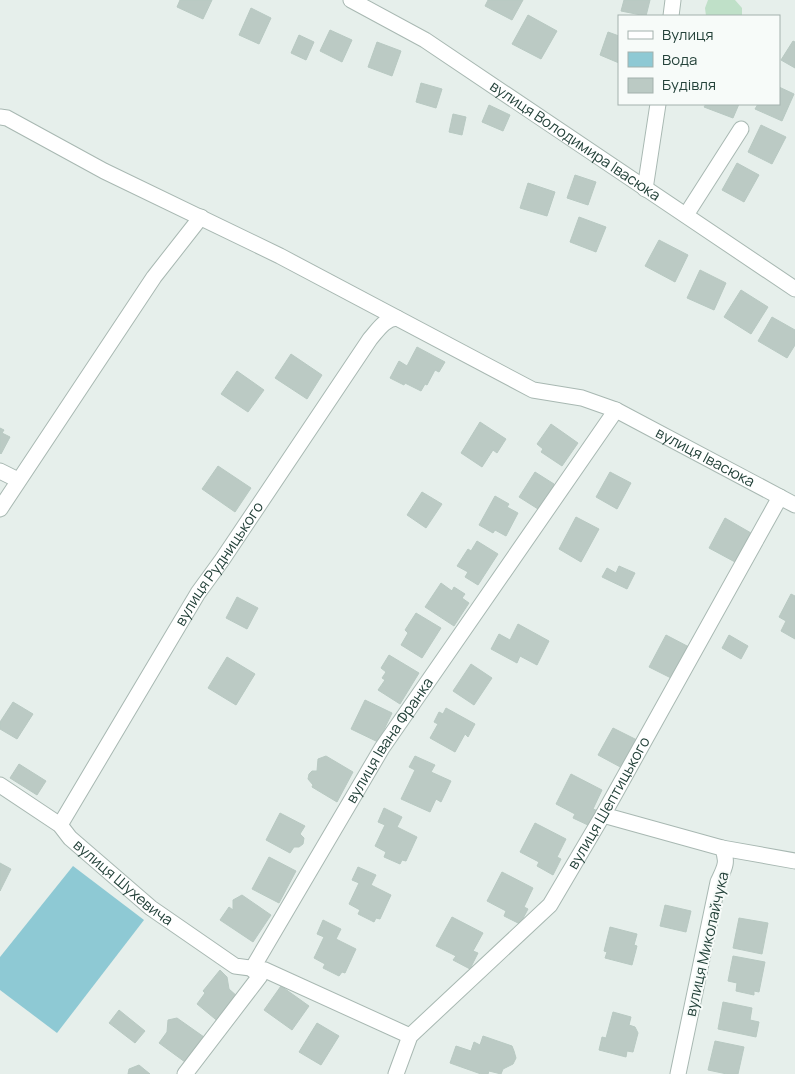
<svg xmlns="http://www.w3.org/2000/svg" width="795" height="1074" font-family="Manrope,sans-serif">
	<rect width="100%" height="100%" fill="#e6efeb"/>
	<path fill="#bfe0c8" d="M708 0H735L742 8V16H706L705 8Z"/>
	<path fill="#8ec9d4" d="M73 866 144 920 57 1033 0 990V957Z"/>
	<path fill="#bbcac4" stroke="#b8c9c2" d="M180 0H212L203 19 177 7Z
		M488 0H523L512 20 485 6Z
		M624 0H650L646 16 621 11Z
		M251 8 271 18 259 44 239 35Z
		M528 15 557 31 541 59 512 44Z
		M330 30 352 40 342 62 320 51Z
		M608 32 619 36V63L600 55Z
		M299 35 314 42 306 60 291 53Z
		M793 41 795 42V68L781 60Z
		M377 42 401 51 392 76 368 67Z
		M421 83 442 89 436 108 416 102Z
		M779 87 794 94 782 121 755 109 758 104H779Z
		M706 104H739L733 118 704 107Z
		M489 105 510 115 503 131 482 122Z
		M453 114 466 117 462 135 449 132Z
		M761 125 786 137 772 164 748 152Z
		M737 163 759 175 744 202 722 190Z
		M575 175 596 182 588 205 567 198Z
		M528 183 555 192 547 216 520 208Z
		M579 217 606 227 596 252 570 242Z
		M659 240 688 255 675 282 645 266Z
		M700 270 726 283 714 310 687 298Z
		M741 290 768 307 751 334 724 317Z
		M772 317 795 330V345L787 358 758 341Z
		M417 347 445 362 439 372 435 370 427 385 425 384 421 391 405 383 404 385 390 378 399 361 407 366Z
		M291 354 322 375 307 399 275 378Z
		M237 371 264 390 248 412 221 394Z
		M480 422 506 439 497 453 493 450 482 467 461 453Z
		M551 424 578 443 562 466 541 452 543 449 537 444Z
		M0 428 4 430 2 433 10 437 1 454 0 453Z
		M218 466 251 488 235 512 202 489Z
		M535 472 554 484 553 492 546 496 538 509 519 497Z
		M610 472 631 483 617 509 596 497Z
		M422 492 442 504 426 528 407 515Z
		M495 496 509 504 507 507 518 513 506 536 495 530 493 533 479 525Z
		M576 517 599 529 581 562 559 549Z
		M725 518 751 533 735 562 709 548Z
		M477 541 498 554 478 585 465 577 468 572 457 566 468 549 471 551Z
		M619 566 635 573 627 589 602 577 607 568 616 573Z
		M441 583 452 591 454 587 465 594 462 598 469 603 454 626 425 607Z
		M791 594 795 596V639L781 631 786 621 779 617Z
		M237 597 258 608 247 629 226 618Z
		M416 613 441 628 422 658 401 645 408 633 405 630Z
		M518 624 549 641 537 665 520 656 517 663 491 649 499 634 510 640Z
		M666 635 689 647 673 679 649 667Z
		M729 635 748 646 741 659 722 648Z
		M389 655 419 673 400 704 378 690 385 680 382 678 386 672 381 668Z
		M227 657 255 674 236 705 208 688Z
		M471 664 492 678 474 705 453 691Z
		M365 700 392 713 378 742 351 729Z
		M13 702 33 714 17 739 0 729V722Z
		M446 708 475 724 468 737 465 734 455 752 430 738 438 724 434 722 439 712 443 714Z
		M613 728 639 741 624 769 598 755Z
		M326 756 353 772 337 802 312 787 313 785 308 779 309 774 312 771H317L318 759Z
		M415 756 435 765 431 772 451 781 441 802 436 799 430 812 401 799 415 770 409 767Z
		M19 764 46 781 37 795 10 778Z
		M571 774 602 790 593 809 598 811 590 826 573 818 575 814 556 804Z
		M384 808 402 817 397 827 417 837 406 861 402 860 400 864 384 857 386 852 375 846 385 825 378 822Z
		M280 813 305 826 300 834 304 838 303 844 299 847H294L290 853 266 840Z
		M535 823 566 839 557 857 561 859 553 875 537 866 539 862 520 852Z
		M269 857 296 871 279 903 252 889Z
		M0 863 11 869 0 891Z
		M358 867 376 875 371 885 391 895 380 919 376 918 374 922 358 914 360 910 349 904 359 883 352 880Z
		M502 872 533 888 524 907 528 909 520 924 504 916 506 911 487 901Z
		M242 895 271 915 253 942 220 920 229 907 233 910V900Z
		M665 905 691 911 686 932 660 926Z
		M452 917 483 933 473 951 478 953 470 969 453 960 456 956 436 946Z
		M739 918 768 923 762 954 733 948Z
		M323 920 341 929 336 939 356 949 345 973 342 972 339 976 323 968 325 964 314 958 324 937 317 934Z
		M610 927 637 934 634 945 637 946 632 965 605 958 607 952 604 951Z
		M733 956 765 962 759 992 754 991V995L736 991 737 983 728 981Z
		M220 970 227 977 229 989 238 997 220 1023 197 1004 205 993 203 991Z
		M281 986 309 1006 292 1030 264 1010Z
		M723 1002 752 1008 750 1020 759 1022 756 1037 718 1029Z
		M119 1010 145 1031 135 1043 109 1023Z
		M613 1012 631 1017 629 1025 635 1027 638 1033 633 1052 627 1051 626 1057 599 1050 602 1037 606 1038Z
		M177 1018 204 1037 185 1062 159 1043 167 1032 168 1020Z
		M317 1023 339 1036 321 1065 299 1052Z
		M483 1036 512 1046 514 1051 516 1058 513 1064 503 1069 501 1074 489 1071 488 1074H481L450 1063 456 1046 471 1051 474 1042 480 1045Z
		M715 1041 744 1047 738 1074H727L708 1070Z
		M139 1065 150 1074H128L129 1069Z"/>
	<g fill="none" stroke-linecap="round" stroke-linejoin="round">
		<g stroke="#a8b8b2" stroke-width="17">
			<g id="minor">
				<path id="s1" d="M351 0 425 40 795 289"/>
				<path d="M671 16 673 0"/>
				<path id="s2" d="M0 117 7 118 104 171 280 256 533 390 582 398 616 410 795 505"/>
				<path d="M645 189 658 104"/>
				<path d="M686 215 741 129"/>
				<path d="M0 471 18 480"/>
				<path d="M0 509 154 277 201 217"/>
				<path id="s3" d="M0 785 60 825 70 838 151 908 235 966 265 970 410 1036"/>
				<path d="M603 815 722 848C729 862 724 869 718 882L678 1074"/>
				<path id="s4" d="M60 825 198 593 222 560 370 339C378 330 384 319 397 318"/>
				<path d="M722 848 795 861"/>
				<path id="s5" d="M185 1074 260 976 252 969 382 748 616 410"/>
				<path id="s6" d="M396 1074 410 1036 550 905 603 815 780 497"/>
			</g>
		</g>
		<use href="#minor" stroke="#fff" stroke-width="15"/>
	</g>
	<g text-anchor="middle" stroke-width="4" stroke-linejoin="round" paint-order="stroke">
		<g font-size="15" fill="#24423a" stroke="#f7fbf9">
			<text dy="5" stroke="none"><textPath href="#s1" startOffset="265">вулиця Володимира Івасюка</textPath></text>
			<text dy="5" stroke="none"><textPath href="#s2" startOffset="786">вулиця Івасюка</textPath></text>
			<text dy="5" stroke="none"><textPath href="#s4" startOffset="306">вулиця Рудницького</textPath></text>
			<text dy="5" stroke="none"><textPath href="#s5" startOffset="401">вулиця Івана Франка</textPath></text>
			<text dy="5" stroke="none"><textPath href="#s6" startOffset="350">вулиця Шептицького</textPath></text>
			<text dy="5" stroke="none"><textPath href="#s3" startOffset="158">вулиця Шухевича</textPath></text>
			<text transform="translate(707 944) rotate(-77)" y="5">вулиця Миколайчука</text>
		</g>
	</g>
	<rect x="618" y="15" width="162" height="90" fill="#f7fbf9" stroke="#a3b1ad"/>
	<rect x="628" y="31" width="25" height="8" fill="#ffffff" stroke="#a3b1ad"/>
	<text x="662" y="40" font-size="15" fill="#24423a">Вулиця</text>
	<rect x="628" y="52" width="25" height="15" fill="#8ec9d4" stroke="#a3b1ad"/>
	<text x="662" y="65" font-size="15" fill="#24423a">Вода</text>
	<rect x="628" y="78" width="25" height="15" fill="#bbcac4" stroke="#a3b1ad"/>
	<text x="662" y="90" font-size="15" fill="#24423a">Будівля</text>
</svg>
